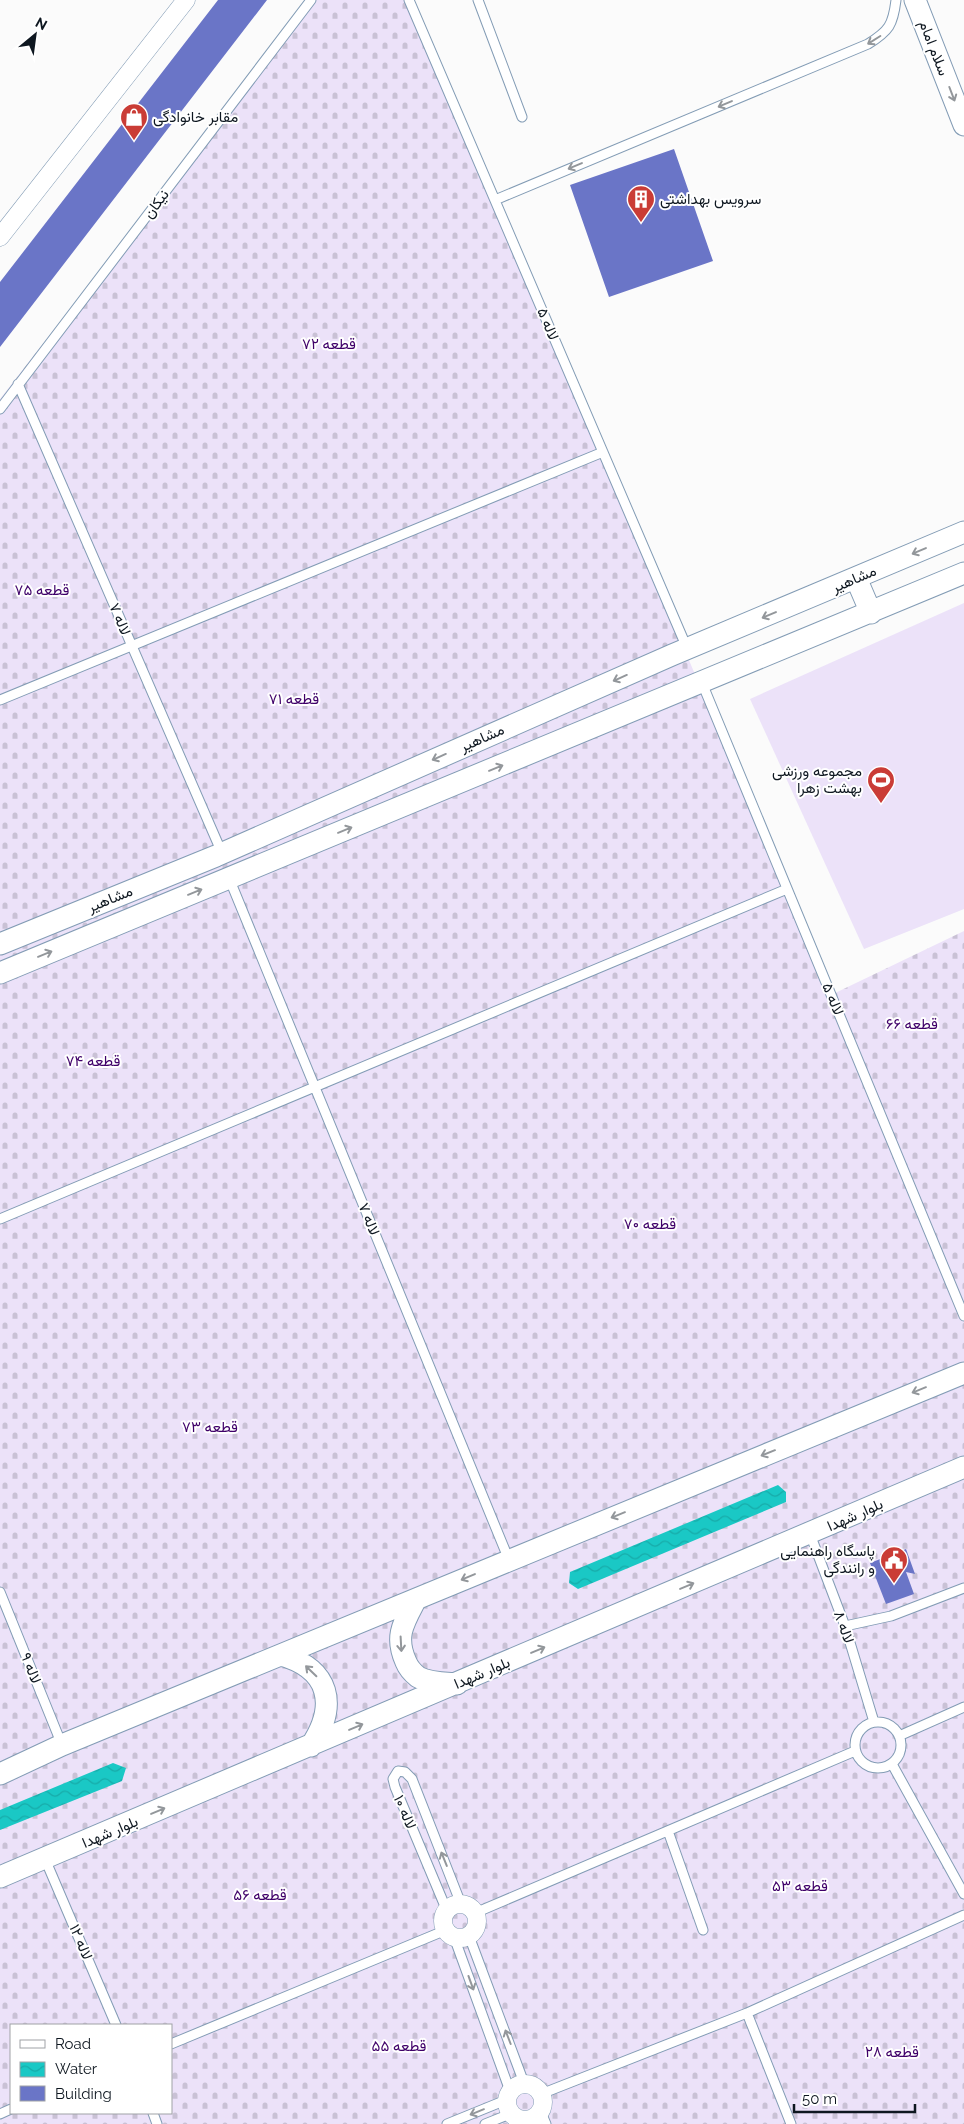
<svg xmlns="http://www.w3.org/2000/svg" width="964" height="2124" font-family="Raleway,Vazirmatn,sans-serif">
	<defs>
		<pattern id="cemetery-stones" width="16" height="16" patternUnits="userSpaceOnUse" patternTransform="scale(1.25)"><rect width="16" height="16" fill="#ece2f9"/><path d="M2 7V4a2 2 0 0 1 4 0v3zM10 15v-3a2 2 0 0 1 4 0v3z" fill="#c9c1d5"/></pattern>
		<pattern id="water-waves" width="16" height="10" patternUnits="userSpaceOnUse" patternTransform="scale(1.25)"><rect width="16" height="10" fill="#1ac8c5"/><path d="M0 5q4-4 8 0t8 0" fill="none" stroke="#17aba9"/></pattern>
	</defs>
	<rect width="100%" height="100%" fill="#fbfbfb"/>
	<path fill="url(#cemetery-stones)" fill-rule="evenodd" d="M310 0H409L831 995 964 931V2124H0V399ZM11 2025H171V2113H11Z"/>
	<path fill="#ece2f9" d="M964 603V909L864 949 750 699Z"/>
	<path fill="url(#water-waves)" d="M778 1485 786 1492V1502L578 1589 569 1583 570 1572Z
		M113 1763 126 1768 122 1781 0 1830V1810Z"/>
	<path fill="#6a75c7" d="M218 0H267L0 347V282Z
		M674 149 713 261 609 297 570 185Z
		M906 1549 915 1574 906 1572 914 1594 886 1604 870 1563Z"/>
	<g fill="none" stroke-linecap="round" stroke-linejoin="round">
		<g stroke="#839cb5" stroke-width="11">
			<path id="service" d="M409 0 687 648
				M478 0 522 117
				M495 200 868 44C889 31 893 25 896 0
				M18 384 222 853
				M0 409 311 0
				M702 683 964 1316
				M0 700 603 452
				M229 878 509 1560
				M0 1219 787 889
				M810 1534 845 1626 874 1722
				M0 1592 62 1745
				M845 1626 891 1616 964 1588
				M855 1745a23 23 0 1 1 46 0a23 23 0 1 1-46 0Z
				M899 1736 964 1707
				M892 1764 964 1894
				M668 1831 703 1930
				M45 1859 116 2025
				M447 1911 395 1787 393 1779 398 1771 405 1772 412 1779 461 1904
				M475 1913 855 1751
				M469 1936 524 2083
				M454 1937 510 2091
				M747 2013 791 2124
				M171 2044 446 1930
				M541 2094 747 2013 964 1915
				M541 2112 546 2124
				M153 2113 157 2124
				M0 2114 11 2109
				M526 2120 528 2124
				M447 2124 506 2100
				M485 2124 510 2114"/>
		</g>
		<g stroke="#839cb5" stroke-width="19">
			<path id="minor" d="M0 237 186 0
				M443 1921a17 17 0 1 1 34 0a17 17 0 1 1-34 0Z
				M507 2102a18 18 0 1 1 36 0a18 18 0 1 1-36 0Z"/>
		</g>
		<g stroke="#839cb5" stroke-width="23">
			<path id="tertiary" d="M915 0 964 125
				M856 578 871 613
				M0 944 216 856 672 655 964 532
				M0 973 964 573
				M416 1599C404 1622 394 1636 406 1662 408 1667 413 1673 418 1677 429 1683 445 1683 457 1684
				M281 1655C330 1669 338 1705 311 1746
				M0 1774 62 1745 964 1373
				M0 1877 964 1467"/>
		</g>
		<use href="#service" stroke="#fff" stroke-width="9"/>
		<use href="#minor" stroke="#fff" stroke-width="18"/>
		<use href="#tertiary" stroke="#fff" stroke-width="21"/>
	</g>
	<defs><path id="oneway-shaft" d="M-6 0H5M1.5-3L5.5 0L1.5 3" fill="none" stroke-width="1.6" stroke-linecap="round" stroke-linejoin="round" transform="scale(1.25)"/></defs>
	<g stroke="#93979b">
		<use href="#oneway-shaft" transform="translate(874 40) rotate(148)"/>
		<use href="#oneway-shaft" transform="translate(952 94) rotate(69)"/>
		<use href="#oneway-shaft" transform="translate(725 104) rotate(157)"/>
		<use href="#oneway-shaft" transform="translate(575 166) rotate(157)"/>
		<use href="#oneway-shaft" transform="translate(919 551) rotate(157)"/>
		<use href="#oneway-shaft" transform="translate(769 615) rotate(157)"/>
		<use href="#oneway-shaft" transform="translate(620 678) rotate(156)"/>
		<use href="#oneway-shaft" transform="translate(439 757) rotate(156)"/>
		<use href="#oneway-shaft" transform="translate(496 768) rotate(-22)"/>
		<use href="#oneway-shaft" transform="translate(345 830) rotate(-22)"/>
		<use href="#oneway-shaft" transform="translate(195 892) rotate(-22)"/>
		<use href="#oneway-shaft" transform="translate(45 954) rotate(-22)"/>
		<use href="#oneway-shaft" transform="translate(919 1390) rotate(158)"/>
		<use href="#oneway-shaft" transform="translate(768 1453) rotate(158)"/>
		<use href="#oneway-shaft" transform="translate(618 1515) rotate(158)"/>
		<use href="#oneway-shaft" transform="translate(468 1577) rotate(157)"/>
		<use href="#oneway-shaft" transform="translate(687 1586) rotate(-23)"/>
		<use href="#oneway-shaft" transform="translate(401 1644) rotate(87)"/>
		<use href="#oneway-shaft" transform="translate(538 1650) rotate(-23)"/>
		<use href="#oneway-shaft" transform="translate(311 1671) rotate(-136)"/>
		<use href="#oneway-shaft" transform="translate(356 1727) rotate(-23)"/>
		<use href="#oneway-shaft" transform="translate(158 1811) rotate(-23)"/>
		<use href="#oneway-shaft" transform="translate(444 1859) rotate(-112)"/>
		<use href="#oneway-shaft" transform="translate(471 1983) rotate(70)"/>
		<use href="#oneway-shaft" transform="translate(508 2037) rotate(-111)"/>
		<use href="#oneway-shaft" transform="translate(477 2112) rotate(158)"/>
	</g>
	<defs>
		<g id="shop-pin" transform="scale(1.4375)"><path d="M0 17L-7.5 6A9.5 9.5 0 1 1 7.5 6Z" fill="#ca3c36" stroke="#fff"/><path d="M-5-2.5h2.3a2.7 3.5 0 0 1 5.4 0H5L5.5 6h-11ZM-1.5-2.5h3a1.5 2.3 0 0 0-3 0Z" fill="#fff"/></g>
		<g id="building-pin" transform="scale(1.4375)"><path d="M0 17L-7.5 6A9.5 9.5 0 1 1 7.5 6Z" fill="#ca3c36" stroke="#fff"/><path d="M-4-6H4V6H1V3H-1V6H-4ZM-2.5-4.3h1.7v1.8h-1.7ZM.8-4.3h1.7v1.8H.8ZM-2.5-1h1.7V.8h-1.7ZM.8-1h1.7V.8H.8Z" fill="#fff"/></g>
		<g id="stadium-pin" transform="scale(1.4375)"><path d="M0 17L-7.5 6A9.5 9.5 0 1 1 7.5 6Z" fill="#ca3c36" stroke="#fff"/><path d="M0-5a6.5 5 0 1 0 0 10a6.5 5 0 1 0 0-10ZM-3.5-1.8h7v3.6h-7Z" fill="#fff"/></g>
		<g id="civic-pin" transform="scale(1.4375)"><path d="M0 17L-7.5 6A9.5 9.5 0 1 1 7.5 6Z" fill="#ca3c36" stroke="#fff"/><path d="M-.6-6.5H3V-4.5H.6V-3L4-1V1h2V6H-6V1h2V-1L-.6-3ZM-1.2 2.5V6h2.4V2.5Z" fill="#fff"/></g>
	</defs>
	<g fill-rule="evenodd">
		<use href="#shop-pin" x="134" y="117"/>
		<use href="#building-pin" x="641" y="199"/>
		<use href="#stadium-pin" x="881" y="780"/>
		<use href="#civic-pin" x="894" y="1560"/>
	</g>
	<g text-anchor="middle" stroke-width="4" stroke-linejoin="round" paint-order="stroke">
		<g font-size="15" fill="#0e1720" stroke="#fff">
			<text transform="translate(934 48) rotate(69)" y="5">سلام امام</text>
			<text transform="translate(156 204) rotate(-53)" y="5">نیکان</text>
			<text transform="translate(548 324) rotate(67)" y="5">لاله ۵</text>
			<text transform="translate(854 579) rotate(-23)" y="5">مشاهیر</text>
			<text transform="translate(120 619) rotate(67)" y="5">لاله ۷</text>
			<text transform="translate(482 738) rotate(-24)" y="5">مشاهیر</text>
			<text transform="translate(110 899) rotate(-22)" y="5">مشاهیر</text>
			<text transform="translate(833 999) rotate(67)" y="5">لاله ۵</text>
			<text transform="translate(369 1219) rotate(68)" y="5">لاله ۷</text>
			<text transform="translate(855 1515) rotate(-24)" y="5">بلوار شهدا</text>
			<text transform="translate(844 1627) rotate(71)" y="5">لاله ۸</text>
			<text transform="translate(31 1668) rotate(68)" y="5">لاله ۹</text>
			<text transform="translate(482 1673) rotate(-23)" y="5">بلوار شهدا</text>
			<text transform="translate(405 1812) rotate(67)" y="5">لاله ۱۰</text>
			<text transform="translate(110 1832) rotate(-23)" y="5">بلوار شهدا</text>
			<text transform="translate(81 1942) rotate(67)" y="5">لاله ۱۲</text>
		</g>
		<g font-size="15" fill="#0e1720" stroke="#fff" text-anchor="start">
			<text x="153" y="122">مقابر خانوادگی</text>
			<text x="660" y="204">سرویس بهداشتی</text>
			<text x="862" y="776" text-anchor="end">مجموعه ورزشی<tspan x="862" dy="17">بهشت زهرا</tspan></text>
			<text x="875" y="1556" text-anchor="end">پاسگاه راهنمایی<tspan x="875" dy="17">و رانندگی</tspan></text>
		</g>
		<g font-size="15" fill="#3f0069" stroke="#fff">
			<text x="329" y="349">قطعه ۷۲</text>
			<text x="42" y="595">قطعه ۷۵</text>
			<text x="294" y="704">قطعه ۷۱</text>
			<text x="912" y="1029">قطعه ۶۶</text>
			<text x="93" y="1066">قطعه ۷۴</text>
			<text x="650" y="1229">قطعه ۷۰</text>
			<text x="210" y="1432">قطعه ۷۳</text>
			<text x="800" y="1891">قطعه ۵۳</text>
			<text x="260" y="1900">قطعه ۵۶</text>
			<text x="399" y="2051">قطعه ۵۵</text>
			<text x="892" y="2057">قطعه ۲۸</text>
		</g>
	</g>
	<rect x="10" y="2024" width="162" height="90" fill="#ffffff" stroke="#9fa2a6"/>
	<rect x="20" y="2040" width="25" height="8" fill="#ffffff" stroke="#9fa2a6"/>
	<text x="55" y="2049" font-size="15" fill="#0e1720">Road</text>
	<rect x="20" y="2062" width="25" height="15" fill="url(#water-waves)" stroke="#9fa2a6"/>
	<text x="55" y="2074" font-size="15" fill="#0e1720">Water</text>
	<rect x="20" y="2086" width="25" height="15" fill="#6a75c7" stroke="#9fa2a6"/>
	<text x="55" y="2099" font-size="15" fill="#0e1720">Building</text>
	<g transform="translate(35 35) rotate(29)" stroke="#ffffff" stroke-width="4" paint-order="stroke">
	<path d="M0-4L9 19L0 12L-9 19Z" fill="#0e1720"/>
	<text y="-8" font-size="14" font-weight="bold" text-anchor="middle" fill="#0e1720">N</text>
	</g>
	<path d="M794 2104v8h121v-8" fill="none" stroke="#0e1720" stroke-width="2.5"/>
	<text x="802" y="2104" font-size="15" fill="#0e1720" stroke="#ffffff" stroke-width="4" paint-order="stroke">50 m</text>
</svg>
